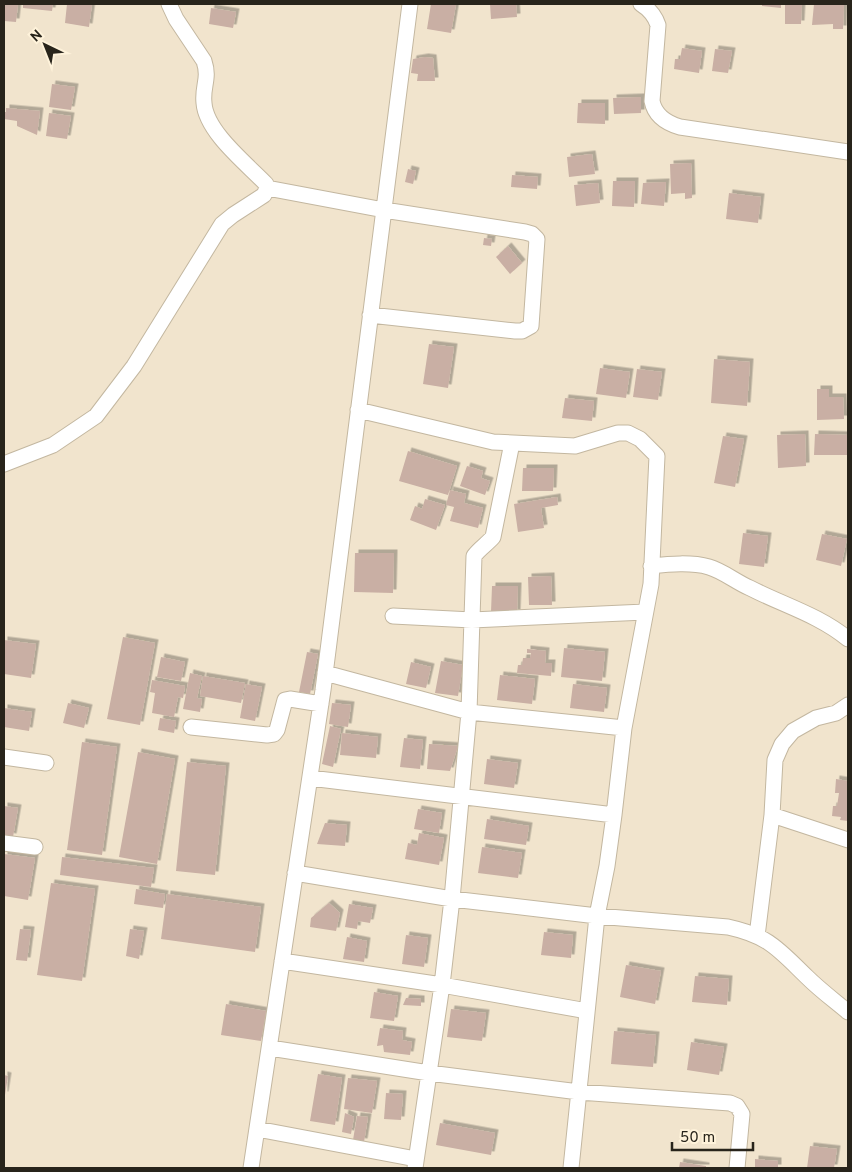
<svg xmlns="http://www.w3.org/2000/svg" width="852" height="1172" font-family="Overpass,sans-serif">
	<defs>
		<filter id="shadow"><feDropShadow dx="3.5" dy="-3.5" stdDeviation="0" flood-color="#0004"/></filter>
	</defs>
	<rect width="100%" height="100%" fill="#f1e4cd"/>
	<path fill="#c9afa4" filter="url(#shadow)" d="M4 4H18L16 22 4 21Z
		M23 4H53L52 11 23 8Z
		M67 4H92L89 27 65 23Z
		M431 4H456L451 33 427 29Z
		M490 4H516L517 17 491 19Z
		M762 4H781V8L762 6Z
		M785 4H802L801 24H785Z
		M814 4H844L843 29H833V24L812 25Z
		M211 8 236 12 233 28 209 24Z
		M682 48 702 51 699 73 674 69 675 59H680Z
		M715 49 732 51 728 73 712 71Z
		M425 57 433 58 435 81H417L418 74 411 73 413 59Z
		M52 84 75 87 71 110 49 107Z
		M641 97V113L614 114 613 98Z
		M578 103H605V124L577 123Z
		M6 108 40 111 37 135 17 126V121L4 119V112H6Z
		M49 113 71 116 67 139 46 136Z
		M592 154 595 174 569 177 567 157Z
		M691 163 692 198 685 199V193L671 194 670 164Z
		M408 169 416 171 413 184 405 182Z
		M512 175 538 177 537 189 511 187Z
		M613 181H635L634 207 612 206Z
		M666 182 664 206 641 204 643 183Z
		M598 183 600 203 576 206 574 185Z
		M729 193 761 197 758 223 726 219Z
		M484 238 492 239 491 246 483 245Z
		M508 246 522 263 510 274 496 257Z
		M429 344 454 347 448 388 423 384Z
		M714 359 750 362 747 406 711 403Z
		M600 368 630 372 626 398 596 394Z
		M637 369 662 372 658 400 633 397Z
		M817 389H829V397H843L844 419 817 420Z
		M565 398 594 401 592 421 562 418Z
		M805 434 806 466 778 468 777 435Z
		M815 434 848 435V455H814Z
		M723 436 744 439 735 487 714 483Z
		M408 451 457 466 448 495 399 481Z
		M467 466 483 471 481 478 490 481 485 495 460 486Z
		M523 468H554L553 491H522Z
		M450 490 466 494 464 503 483 508 478 528 450 521 454 507 446 505Z
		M557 497 558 505 541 508 544 528 518 532 514 504Z
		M425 499 445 505 436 530 410 520 415 506 422 509Z
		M743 533 768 536 764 567 739 564Z
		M822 534 847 539 841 566 816 560Z
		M355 553H394L393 593 354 592Z
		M551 576 552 605H529L528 577Z
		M492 586H518L517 613 491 612Z
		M123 637 155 643 140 725 107 719Z
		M4 640 36 644 31 678 4 674Z
		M564 648 605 652 602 681 561 677Z
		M527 649 546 651 545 663H552L551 676 517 673 518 665H522L523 658H530L531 653H527Z
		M307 652 318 654 310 694 299 692Z
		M161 657 185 662 181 681 157 677Z
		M441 661 463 665 458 696 435 693Z
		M411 662 431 667 426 688 406 684Z
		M190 673 202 676 197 698 202 699 200 712 183 709Z
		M500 675 535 679 532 704 497 700Z
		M203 676 245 683 241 703 200 696Z
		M152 680 185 686 183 698 178 697 174 717 152 713 155 693 150 692Z
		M246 684 262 687 255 721 240 718Z
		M573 684 607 688 604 712 570 708Z
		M68 703 89 708 84 728 63 723Z
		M332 703 351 705 348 727 329 724Z
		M4 708 32 712 29 731 4 727Z
		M160 718 176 721 174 733 158 730Z
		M330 726 341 729 333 767 322 764Z
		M342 733 378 737 376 758 340 755Z
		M404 738 423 740 420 769 400 767Z
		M82 742 117 747 102 855 67 850Z
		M429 744 458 746 450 771 427 769Z
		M138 752 175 759 157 864 119 857Z
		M487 759 518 763 514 788 484 784Z
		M187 762 226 766 215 875 176 871Z
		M836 779 848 781V821L840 820 841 817 832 816 833 806H837L839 793H835Z
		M4 806 18 808 13 837 4 835Z
		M418 809 442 813 439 833 414 829Z
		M487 819 529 826 526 845 484 839Z
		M325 823 347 825 345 846 317 844Z
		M419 833 444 838 439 865 405 859 408 843 417 845Z
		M482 847 522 853 518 878 478 873Z
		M4 854 35 858 28 900 4 896Z
		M62 857 154 868 151 887 60 875Z
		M51 883 95 889 82 981 37 975Z
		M136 889 165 894 163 908 134 904Z
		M167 894 261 907 255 952 161 939Z
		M329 903 340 913 336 931 310 927 311 918Z
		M349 904 373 908 370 923 358 921 357 929 345 927Z
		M20 929 31 930 27 961 16 960Z
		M130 929 144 931 139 959 126 956Z
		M544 932 573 935 571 958 541 955Z
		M406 935 428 938 424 967 402 964Z
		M347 937 367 941 364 962 343 959Z
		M626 965 661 971 655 1004 620 997Z
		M695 976 729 979 727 1005 692 1002Z
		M374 992 398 996 394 1021 370 1018Z
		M406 998 421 999V1006L403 1005Z
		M226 1004 266 1011 261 1041 221 1035Z
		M451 1009 486 1013 482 1041 447 1037Z
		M380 1028 403 1031 402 1040 412 1042 410 1055 384 1052 383 1045 377 1046Z
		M614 1031 656 1035 653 1067 611 1064Z
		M691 1042 724 1047 719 1075 687 1070Z
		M318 1074 342 1078 335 1125 310 1121Z
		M4 1075 8 1076 5 1095H4Z
		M348 1078 377 1081 372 1113 344 1109Z
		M386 1093 403 1094 401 1120 384 1119Z
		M345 1113 354 1117 351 1134 342 1132Z
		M357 1116 368 1117 364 1142 353 1140Z
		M440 1123 495 1133 491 1155 436 1145Z
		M810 1146 837 1149 834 1168H807Z
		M755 1159 778 1161V1168H755Z
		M680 1162 706 1166V1168H679Z"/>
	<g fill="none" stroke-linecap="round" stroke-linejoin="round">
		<g stroke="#c3b7a0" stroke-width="17">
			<path id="minor" d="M641 4C649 9 655 16 658 25L652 101C655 116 666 123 680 127L848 152
				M267 188 384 210 525 232 532 234 537 239 531 326 522 331H515L370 315
				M358 410 493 442 575 446 618 433H628L640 439 657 456 651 584 624 728 614 815 607 866 597 916 571 1168
				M4 464 53 445 96 416 134 366 222 224 233 215 264 195 267 188 266 184C247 164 206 132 204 103 202 86 210 79 204 61L176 19 169 4
				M651 566C670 564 691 562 709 567 723 571 736 582 750 588 783 605 819 615 848 639
				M393 616 472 620 645 612
				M325 673 469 712 624 728
				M191 727 267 735 274 734 277 730 285 700 290 699 321 704
				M4 757 46 763
				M310 778 614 815
				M772 815 848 840
				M4 843 35 847
				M295 873 452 899 597 916 728 927C769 936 778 949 807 977 820 990 835 1001 848 1012
				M757 936 772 815 775 760 782 744 793 731 816 718 836 713 848 705
				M282 961 442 985 587 1011
				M270 1048 429 1073 579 1092 730 1103 737 1106 742 1114 737 1168
				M257 1129 416 1159
				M251 1168 323 690 410 4
				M415 1168 442 985 452 899 469 712 474 556C479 549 487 544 493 537L512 443"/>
		</g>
		<use href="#minor" stroke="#fff" stroke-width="15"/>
	</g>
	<rect width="852" height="1172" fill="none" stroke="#28241b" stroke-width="10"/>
	<g transform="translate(45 45) rotate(317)" stroke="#fef2da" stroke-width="4" paint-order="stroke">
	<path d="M0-4L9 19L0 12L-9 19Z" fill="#28241b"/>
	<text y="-8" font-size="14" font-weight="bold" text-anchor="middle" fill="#28241b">N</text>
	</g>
	<path d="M672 1142v8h81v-8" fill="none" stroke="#28241b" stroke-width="2.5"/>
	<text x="680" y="1142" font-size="15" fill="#28241b" stroke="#fef2da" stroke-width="4" paint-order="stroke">50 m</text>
</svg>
